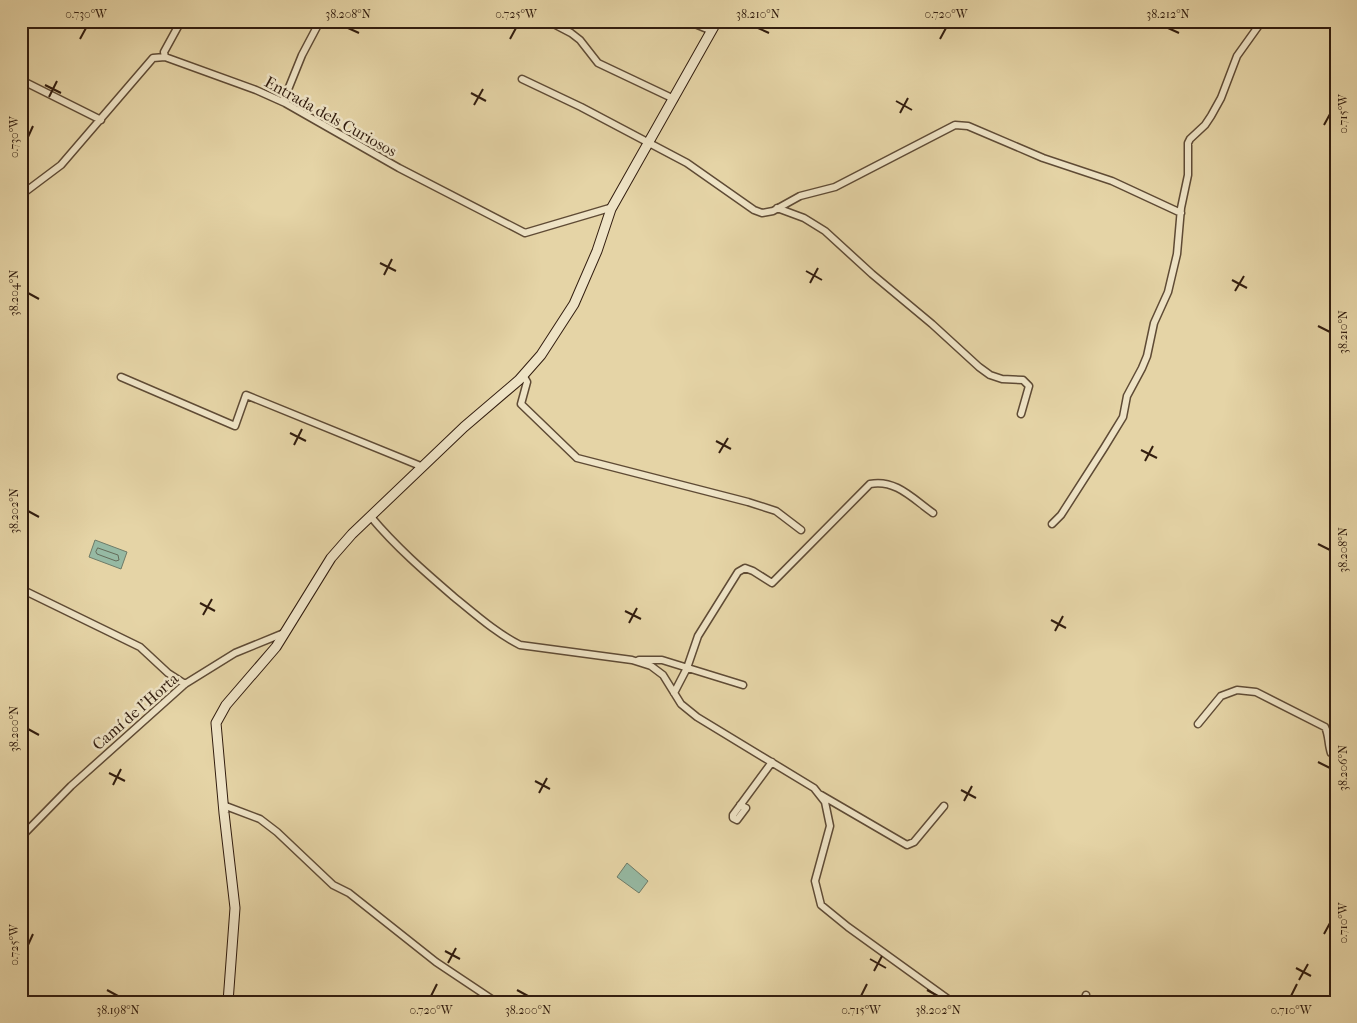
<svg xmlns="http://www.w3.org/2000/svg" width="1357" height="1023" font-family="'IM FELL French Canon',serif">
	<rect width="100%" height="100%" fill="#e5d4a6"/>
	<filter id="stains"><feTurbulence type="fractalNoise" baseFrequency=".004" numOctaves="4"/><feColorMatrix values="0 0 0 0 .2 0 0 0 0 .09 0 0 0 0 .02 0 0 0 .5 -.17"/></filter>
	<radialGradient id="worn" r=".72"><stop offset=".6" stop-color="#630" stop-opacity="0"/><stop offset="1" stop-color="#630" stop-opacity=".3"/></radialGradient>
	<path fill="#96b9a3" stroke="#6e7b68" d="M95 540 127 552 121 569 89 557Z
		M627 863 648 881 639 893 617 877Z"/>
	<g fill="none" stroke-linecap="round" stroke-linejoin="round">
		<path stroke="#646b59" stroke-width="1" d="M98 548 118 555 119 560 116 561 97 554 96 552Z"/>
		<g stroke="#5f4b35" stroke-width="9">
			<path id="minor" d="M548 21 571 33 580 40 598 63 674 99
				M688 21 712 31
				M165 57 164 52 181 21
				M522 79 581 107 687 163 754 210 762 213 773 211 800 196 835 187 955 125 968 126 1043 158 1112 181 1181 213
				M21 80 101 120
				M283 102 302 55 320 21
				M21 195 61 165 153 58 165 57 256 90 285 103 399 168 525 233 613 207
				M777 208 804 218 825 231 872 274 932 324 979 367 990 375 1002 379 1023 380 1029 386 1021 414
				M523 375 527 382 521 404 577 458 748 502 776 511 801 530
				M121 377 235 426 246 395 423 467
				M371 517C396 547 425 572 454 597 475 614 496 633 520 645L632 660 651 666 663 675 681 704 697 717 814 788 825 802 830 826 815 881 821 905 848 927 952 1002
				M1052 524 1061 515 1104 448 1123 417 1127 396 1142 368 1147 356 1154 323 1168 292 1177 254 1181 208 1188 175V143L1190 139 1205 125 1211 116 1221 98 1237 56 1262 21
				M21 589 140 647 168 673 185 684
				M639 660H662L743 685
				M674 693 687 668 698 636 738 572 745 568 753 571 772 583 870 484C896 479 913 499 933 513
				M1198 724 1221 696 1237 690 1256 692 1325 727C1329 735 1328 744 1331 753L1336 756
				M821 795 907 845 914 842 944 806
				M223 805 260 819 277 832 333 885 349 893 436 962 496 1002
				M740 805 746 808 737 820 733 818V815L772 762
				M21 837 71 786 185 684 235 653 284 633
				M1084 1002 1086 995"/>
		</g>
		<g stroke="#321d0f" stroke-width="11">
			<path id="secondary" d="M228 1002 235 908 224 813 216 723 226 705 276 647 331 558 352 534 464 427 519 380 541 355 574 304 597 251 611 209 717 21"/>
		</g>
		<use href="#minor" stroke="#eee3c5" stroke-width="6"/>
		<use href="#secondary" stroke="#eee3c5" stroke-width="9"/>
	</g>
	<path fill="none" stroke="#321d0f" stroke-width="2" d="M348 28 359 33M758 28 769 33M1168 28 1179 33M80 39 86 28M510 39 516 28M940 39 946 28M45 85 61 93M471 93 486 101M49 97 57 81M896 101 912 110M474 105 483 89M900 113 908 98M1324 125 1330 114M28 137 33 126M380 263 396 271M806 271 822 280M384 275 392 259M1232 280 1247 288M810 283 818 268M1235 291 1244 276M28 293 39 299M1318 326 1330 332M290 433 306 441M716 441 731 449M294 445 302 429M1141 450 1157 458M719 453 728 438M1145 461 1153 446M28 511 39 517M1318 544 1330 550M200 603 215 611M625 611 641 619M203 615 212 599M1051 620 1066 628M629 623 637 608M1055 631 1063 616M28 729 39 735M1318 762 1330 768M109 773 125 781M535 781 550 789M113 785 121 769M961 790 976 798M539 793 547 778M964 801 972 786M1324 934 1330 923M28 945 33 934M445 951 460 959M870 959 886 968M448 963 456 948M1296 968 1311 976M874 971 882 956M1299 980 1308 964M107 990 118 996M517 990 528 996M927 990 938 996M431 996 437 984M861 996 867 984M1291 996 1297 984"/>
	<g text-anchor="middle" stroke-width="5" stroke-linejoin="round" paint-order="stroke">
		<g font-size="16" fill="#321d0f" stroke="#eee3c5">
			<text transform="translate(331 116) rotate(29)" y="6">Entrada dels Curiosos</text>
			<text transform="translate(135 711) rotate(-41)" y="6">Camí de l'Horta</text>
		</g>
	</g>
	<rect width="1357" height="1023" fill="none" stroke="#e5d4a6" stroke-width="55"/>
	<rect x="28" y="28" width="1302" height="968" fill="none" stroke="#321d0f" stroke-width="2"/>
	<g font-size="12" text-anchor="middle" fill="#321d0f">
		<text x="86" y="18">0.730°W</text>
		<text x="348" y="18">38.208°N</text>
		<text x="516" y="18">0.725°W</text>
		<text x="758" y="18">38.210°N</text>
		<text x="946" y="18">0.720°W</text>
		<text x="1168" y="18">38.212°N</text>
		<text transform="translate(1343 114) rotate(-90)" y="4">0.715°W</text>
		<text transform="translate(14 137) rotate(-90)" y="4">0.730°W</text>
		<text transform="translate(14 293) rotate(-90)" y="4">38.204°N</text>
		<text transform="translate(1343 332) rotate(-90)" y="4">38.210°N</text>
		<text transform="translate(14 511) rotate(-90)" y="4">38.202°N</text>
		<text transform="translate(1343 550) rotate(-90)" y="4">38.208°N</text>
		<text transform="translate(14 729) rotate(-90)" y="4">38.200°N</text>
		<text transform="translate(1343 768) rotate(-90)" y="4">38.206°N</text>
		<text transform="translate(1343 923) rotate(-90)" y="4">0.710°W</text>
		<text transform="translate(14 945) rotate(-90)" y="4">0.725°W</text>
		<text x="118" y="1014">38.198°N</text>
		<text x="431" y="1014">0.720°W</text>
		<text x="528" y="1014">38.200°N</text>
		<text x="861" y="1014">0.715°W</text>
		<text x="938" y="1014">38.202°N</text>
		<text x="1291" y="1014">0.710°W</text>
	</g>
	<rect width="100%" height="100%" filter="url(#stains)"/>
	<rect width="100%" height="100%" fill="url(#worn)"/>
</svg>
